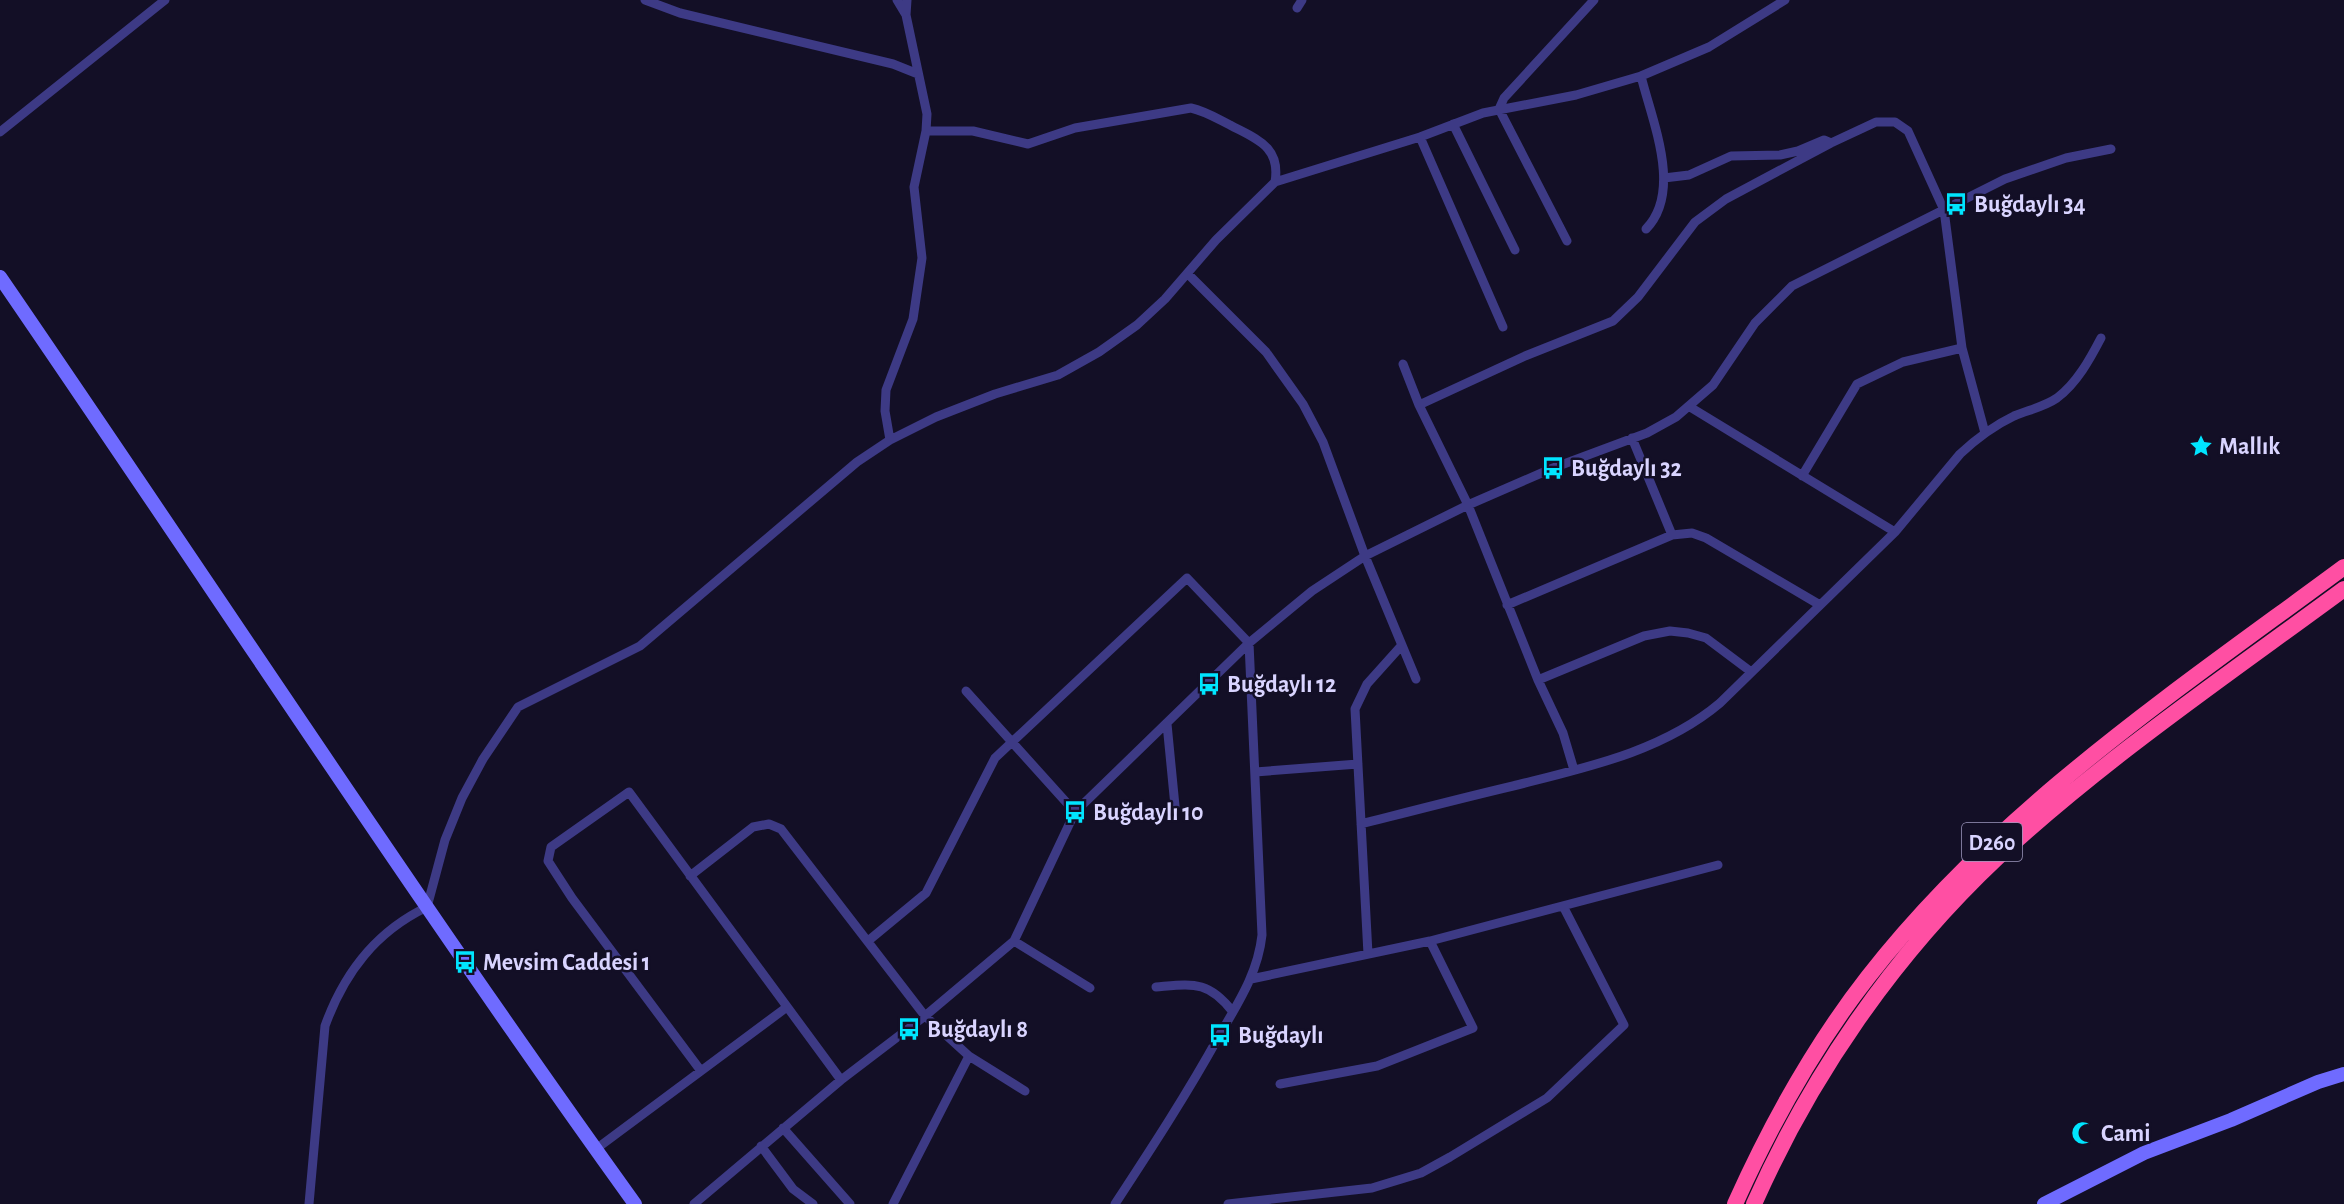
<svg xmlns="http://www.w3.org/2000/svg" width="2344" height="1204" font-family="'Alegreya Sans',sans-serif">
	<rect width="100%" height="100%" fill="#130f26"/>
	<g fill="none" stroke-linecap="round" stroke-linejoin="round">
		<path stroke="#3d3a85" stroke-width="9" d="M645 0 680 13 893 64 918 74
			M897 0 906 15
			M1297 8 1302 0
			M1641 76C1652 121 1683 191 1646 229
			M1453 124 1515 250
			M926 131H973L1028 144 1075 128 1191 108C1205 111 1218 119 1230 125 1256 139 1281 146 1275 182
			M0 132 165 0
			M1420 137 1503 327
			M1664 178 1689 175 1731 156 1780 155 1798 151 1824 140 1831 143
			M1567 241 1499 109 1504 98 1594 0
			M1188 274 1266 352 1303 404 1323 442 1365 556 1416 679
			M1403 364 1419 405 1468 505 1538 680 1563 733 1574 770
			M1419 405 1525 356 1613 321 1638 297 1695 222 1726 199 1831 143 1876 122H1895L1908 131 1944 210 1962 348 1985 433
			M1690 407 1895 532
			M1632 438 1672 535
			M890 440 885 411 886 390 913 319 922 258 914 187 926 131 927 114 906 15 907 0
			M1802 476 1857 384 1903 362 1962 348
			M1507 605 1672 535 1692 533 1706 538 1820 605
			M1538 680 1644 636 1670 631 1688 633 1706 638 1750 671
			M966 691 1075 812
			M1167 724 1175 806
			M1255 772 1358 764
			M1361 824C1412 811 1462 798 1513 786 1584 768 1662 752 1720 703L1895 532 1960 454C1976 439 1993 426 2014 416 2028 410 2044 407 2057 398 2077 383 2090 359 2101 338
			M690 876 753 827 769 824 781 829 925 1016 969 1056 1025 1091
			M868 941 926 893 995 758 1187 578 1249 643 1262 935C1258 973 1238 1003 1219 1036 1187 1094 1151 1149 1115 1204
			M1014 941 1090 988
			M1368 954 1355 709 1367 684 1402 645
			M1251 979 1430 941 1718 865
			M1156 987C1193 984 1208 980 1233 1012
			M701 1071 572 898 548 861 551 847 629 792 841 1080
			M1280 1084 1377 1066 1473 1028 1430 941
			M783 1128 850 1204
			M761 1146 793 1189 813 1204
			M596 1149 787 1007
			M309 1204 325 1026C344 973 375 932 427 907L445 840 462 798 483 759 518 707 640 646 857 462 890 440 936 417 995 394 1058 375 1099 352 1137 325 1165 299 1216 240 1275 182 1420 137 1483 113 1576 95 1641 76 1709 47 1785 0
			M694 1204 841 1080 925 1016 1014 941 1075 812 1249 643 1312 591 1365 556 1468 505 1553 468 1647 433 1676 417 1713 385 1755 323 1792 286 2005 179 2066 158 2111 149
			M893 1204 969 1056
			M1228 1204 1372 1188 1421 1173 1450 1157 1547 1098 1624 1025 1563 906"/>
		<path stroke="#6f6bff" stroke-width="14" d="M0 277C212 586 416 900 635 1204
			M2044 1204 2144 1153 2231 1120 2318 1082 2344 1074"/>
		<path stroke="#ff4fa3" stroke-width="16" d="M1735 1204C1771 1124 1814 1046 1868 977 1998 810 2175 692 2344 567
			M1754 1204C1811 1075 1894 955 1997 858 2104 759 2226 676 2344 589"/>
	</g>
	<defs>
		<g id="bus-bare" transform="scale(1.8)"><path d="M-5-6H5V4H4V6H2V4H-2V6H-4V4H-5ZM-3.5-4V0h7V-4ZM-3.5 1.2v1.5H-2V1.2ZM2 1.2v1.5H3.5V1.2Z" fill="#00e5ff" stroke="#130f26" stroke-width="2.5" paint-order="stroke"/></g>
		<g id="sight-bare" transform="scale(1.8)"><path d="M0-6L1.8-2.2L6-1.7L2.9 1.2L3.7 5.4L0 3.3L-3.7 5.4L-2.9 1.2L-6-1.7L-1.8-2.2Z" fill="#00e5ff" stroke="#130f26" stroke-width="2.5" paint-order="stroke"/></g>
		<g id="mosque-bare" transform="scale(1.8)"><path d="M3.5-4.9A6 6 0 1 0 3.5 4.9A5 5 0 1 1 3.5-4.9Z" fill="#00e5ff" stroke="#130f26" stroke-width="2.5" paint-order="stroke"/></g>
	</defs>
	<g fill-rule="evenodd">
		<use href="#bus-bare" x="1956" y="204"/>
		<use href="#sight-bare" x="2201" y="446"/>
		<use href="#bus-bare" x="1553" y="468"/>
		<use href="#bus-bare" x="1209" y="684"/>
		<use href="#bus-bare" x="1075" y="812"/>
		<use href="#bus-bare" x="465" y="962"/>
		<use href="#bus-bare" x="909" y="1029"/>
		<use href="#bus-bare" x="1220" y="1035"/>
		<use href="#mosque-bare" x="2083" y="1133"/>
	</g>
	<g text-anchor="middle" stroke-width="5" stroke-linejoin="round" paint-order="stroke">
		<rect fill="#130f26" stroke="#9e99be" stroke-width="1.5" x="1962" y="823" width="60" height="38" rx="4.5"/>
		<g font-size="22" font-weight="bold" fill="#d9d4ff">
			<text x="1992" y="850">D260</text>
		</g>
		<g font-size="24" font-weight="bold" fill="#d9d4ff" stroke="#130f26" text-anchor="start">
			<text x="1974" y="212">Buğdaylı 34</text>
			<text x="2219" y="454">Mallık</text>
			<text x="1571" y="476">Buğdaylı 32</text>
			<text x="1227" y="692">Buğdaylı 12</text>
			<text x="1093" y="820">Buğdaylı 10</text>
			<text x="483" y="970">Mevsim Caddesi 1</text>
			<text x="927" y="1037">Buğdaylı 8</text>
			<text x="1238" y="1043">Buğdaylı</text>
			<text x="2101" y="1141">Cami</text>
		</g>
	</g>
</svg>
